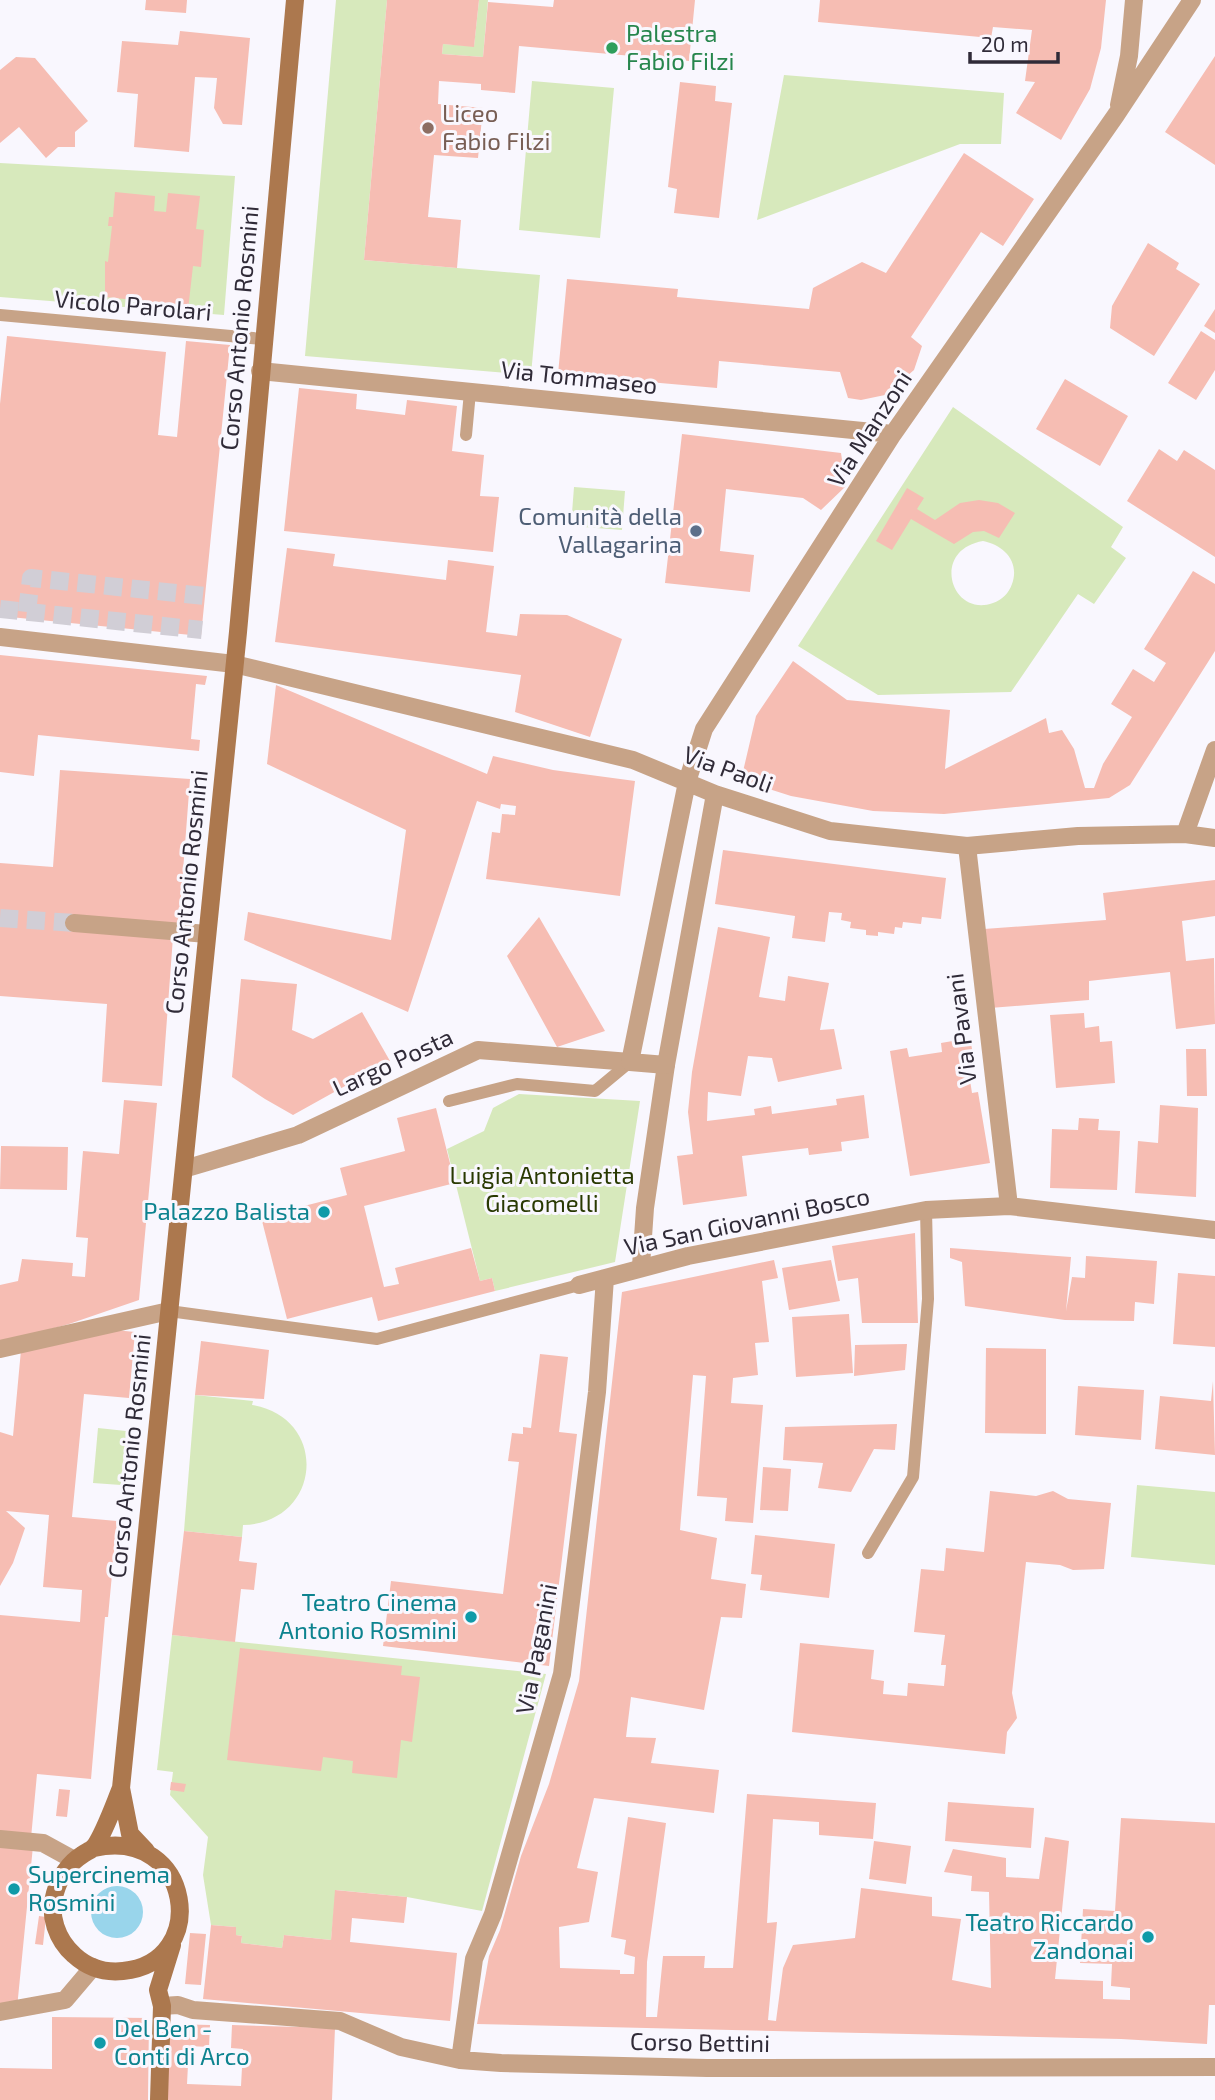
<svg xmlns="http://www.w3.org/2000/svg" width="1215" height="2100" font-family="'Exo 2',sans-serif">
	<rect width="100%" height="100%" fill="#f9f7fe"/>
	<path fill="#d7e9bc" fill-rule="evenodd" d="M336 0H387L364 260 540 275 531 375 305 356Z
		M479 0H488L483 57 442 54 443 44 474 46Z
		M784 75 1004 93 1001 144H960L757 220Z
		M532 81 614 88 600 238 519 230Z
		M0 163 235 176 224 315 0 297Z
		M953 407 1123 527 1111 547 1126 558 1094 604 1078 594 1011 692 878 695 798 646ZM983 541C1004 545 1020 562 1012 584 1009 593 1002 600 993 603 951 618 930 550 983 541Z
		M574 487 625 491 622 530 571 526Z
		M519 1094 640 1101 615 1262 495 1291 492 1278 480 1281 447 1149 484 1131 493 1108Z
		M195 1395 253 1401 252 1405C330 1418 322 1523 243 1525L242 1537 184 1531Z
		M98 1428 126 1431 121 1485 93 1483Z
		M1137 1485 1215 1492V1565L1131 1557Z
		M172 1635 546 1674 482 1911 407 1897 336 1890 331 1940 284 1935 282 1948 241 1943 242 1936 236 1935V1927L211 1925 203 1875 208 1837 170 1795 173 1772 157 1770Z"/>
	<path fill="#99d5eb" d="M91 1912a26 26 0 1 1 52 0a26 26 0 1 1-52 0Z"/>
	<path fill="#f6bdb3" d="M146 0H187L186 13 145 10Z
		M387 0H479L474 47 443 44 442 54 483 57 488 2 553 7 554 0H695L689 61 519 46 515 93 481 90V84L439 81 438 104 483 108 478 158 434 155 428 217 461 220 457 268 364 260Z
		M820 0H1106L1101 48 1090 89 1061 140 1016 113 1035 82 1025 81 1032 30 993 27 991 38 818 22Z
		M180 31 250 38 242 125 223 124 214 108 217 78 195 77 189 152 134 147 138 94 117 92 122 41 178 45Z
		M1215 56V165L1165 132Z
		M16 57 35 58 88 121 75 132V147H58L46 158 19 127 0 143V70Z
		M680 82 716 86 715 101 732 103 719 218 674 213 677 189 668 187Z
		M964 153 1034 199 1003 246 981 232 911 337 922 346 914 370 885 395 861 400 848 398 840 372 719 361 717 388 558 374 567 279 678 289 677 297 809 309 813 288 862 262 886 273Z
		M115 192 155 196 154 211 166 212 168 193 200 196 196 229 204 230 201 267 193 266 188 310 145 306V301L105 297V261L108 262 112 226H108L109 217H113Z
		M1148 243 1179 263 1176 269 1200 284 1154 356 1110 328 1112 306Z
		M1215 309V333L1204 326Z
		M1201 331 1215 340V370L1196 400 1168 383Z
		M7 336 166 352 158 435 177 437 186 341 230 345 201 636 0 616V404Z
		M1065 379 1128 416 1100 466 1036 429Z
		M299 388 357 394 356 409 405 415 407 400 457 406 452 451 484 455 480 496 499 497 493 552 284 531Z
		M682 434 841 453 846 486 821 510 803 498 726 489 720 551 754 555 750 592 665 583Z
		M1159 449 1177 461 1184 450 1215 470V557L1127 501Z
		M907 488 924 498 917 509 935 520 960 503 979 500 998 503 1015 513 999 538 984 531 973 532 954 544 911 519 892 550 876 541Z
		M287 548 335 554 333 566 446 580 448 560 494 566 486 632 517 636 520 614 567 615 622 639 590 737 515 712 521 675 275 642Z
		M1193 571 1215 584V651L1130 785 1109 798 944 814 873 811 791 796 741 780 756 716 793 661 847 700 950 710 945 769 1046 718 1049 733 1062 730 1074 749 1085 788H1094L1103 764 1132 717 1111 704 1133 669 1154 682 1166 663 1144 649Z
		M0 655 207 676 205 685 196 684 191 739 200 740 199 751 38 735 34 776 0 772Z
		M276 685 487 774 493 756 553 770 635 781 620 896 486 879 492 832 500 833 502 814 515 815 516 806 501 804 500 809 477 801 408 1012 244 940 248 912 391 940 406 830 267 764Z
		M60 770 190 779 179 924 173 937 162 1086 102 1082 107 1004 0 996V863L53 867Z
		M723 850 946 878 941 919 922 917 921 924 903 922 902 928 895 927 894 934 878 932V936L866 935V930L850 928 851 922 841 920 842 913 829 912 825 942 792 938 795 916 715 904Z
		M1215 880V916L1182 921 1186 961 1214 958 1215 1024 1176 1029 1170 972 1089 981V1000L990 1008 984 929 1106 920 1103 893Z
		M539 917 605 1031 557 1047 507 956Z
		M718 927 770 937 759 997 785 1001 788 976 829 983 820 1030 834 1029 842 1069 778 1082 772 1058 748 1056 741 1096 708 1092 707 1121 755 1115 754 1109 771 1106 772 1114 837 1105 836 1099 864 1095 869 1138 841 1142 842 1151 809 1155 808 1148 742 1156 747 1196 683 1205 677 1156 693 1154 688 1112 692 1072Z
		M241 979 297 984 292 1030 313 1039 362 1012 390 1061 293 1115 265 1099 232 1077Z
		M1084 1013 1085 1028 1099 1026 1100 1042 1112 1041 1115 1083 1056 1088 1050 1015Z
		M970 1038 974 1060 967 1061 972 1093 978 1092 990 1163 910 1176 890 1051 907 1048 909 1057 942 1052 941 1043Z
		M1186 1049H1206L1207 1096H1187Z
		M124 1100 157 1103 139 1300 69 1324 0 1343V1285L18 1281 22 1259 73 1263 72 1276 85 1277 88 1238 76 1237 83 1151 119 1154Z
		M1160 1105 1198 1108 1196 1197 1135 1193 1138 1141 1158 1143Z
		M436 1108 455 1183 364 1206 384 1287 399 1284 395 1268 471 1248 480 1281 492 1278 495 1291 378 1321 372 1297 287 1319 261 1217 347 1195 340 1168 405 1151 397 1118Z
		M1079 1118 1099 1119 1098 1130 1120 1131 1117 1190 1050 1188 1052 1129 1078 1130Z
		M1 1146 68 1147 67 1190 0 1189Z
		M915 1233 918 1323H862L858 1278 838 1281 832 1246Z
		M950 1248 1071 1257 1066 1311 1072 1277 1085 1278 1086 1256 1157 1261 1154 1304 1135 1302 1134 1321 1065 1320 965 1306 962 1262 950 1258Z
		M774 1260 778 1278 762 1281 769 1342 755 1343 758 1375 733 1378 731 1403 763 1405 753 1523 725 1521 727 1498 697 1496 706 1376 693 1375 680 1530 717 1538 711 1579 746 1584 742 1618 721 1617 704 1710 631 1697 626 1737 656 1738 651 1763 719 1770 714 1813 594 1798 577 1868 598 1872 589 1922 559 1927 560 1968 620 1970V1974H634L635 1957 624 1954 626 1940 611 1937 628 1817 666 1823 647 1962 646 2017H657L663 1956H705L704 1968H733L747 1794 876 1803 873 1839 819 1835V1822L773 1819 767 1923 777 1922 768 2020 776 2021 783 1968 793 1945 855 1938 861 1888 932 1897V1916L961 1919 952 1980 991 1988 989 1892 971 1891 972 1876 944 1872 953 1849 1006 1858V1877L1039 1879 1045 1837 1069 1841 1055 1979 1103 1981V1999L1130 2000V1988L1111 1986 1112 1964 1080 1963 1083 1909 1115 1911 1121 1818 1215 1823V2005H1209L1207 2044 1121 2039 477 2024 489 1956 500 1930 521 1856 549 1784 579 1681 622 1292Z
		M831 1260 840 1301 789 1310 782 1268Z
		M1178 1273 1215 1276V1347L1173 1344Z
		M849 1314 853 1373 796 1377 792 1317Z
		M105 1329 135 1332 129 1398 84 1394 72 1517 117 1521 108 1617H105L91 1779 37 1774 31 1838 0 1835V1615L80 1622 82 1590 43 1587 49 1515 6 1511 25 1528 13 1563 0 1586V1432L13 1436 21 1350Z
		M201 1341 269 1350 264 1399 195 1395Z
		M907 1344 905 1370 854 1376 855 1345Z
		M986 1348 1046 1349V1434L985 1433Z
		M540 1354 568 1357 559 1432 577 1434 549 1666 383 1646 391 1581 503 1594 519 1462 508 1461 512 1433 523 1434V1427L531 1428Z
		M1213 1381 1215 1455 1155 1449 1160 1396 1211 1401Z
		M1078 1386 1144 1390 1141 1440 1075 1435Z
		M897 1424 895 1450 874 1449 851 1492 818 1488 823 1463 783 1460 785 1427Z
		M763 1467 791 1469 788 1511 760 1510Z
		M990 1491 1036 1496 1053 1491 1068 1499 1111 1503 1104 1569 1073 1570 1060 1565 1026 1562 1012 1693 1017 1718 1007 1732 1005 1754 792 1732 800 1643 874 1650 871 1679 884 1681 883 1694 907 1696 908 1683 944 1686 946 1665H941L945 1635 914 1632 921 1569 944 1571 946 1548 984 1552Z
		M184 1531 242 1537 239 1561 257 1563 254 1590 241 1589 235 1642 172 1635Z
		M755 1535 835 1544 829 1598 760 1590 762 1575 751 1574Z
		M240 1648 402 1666 401 1675 420 1677 412 1742 401 1740 397 1778 352 1773 353 1761 323 1757 321 1771 227 1760Z
		M171 1782 186 1784 184 1792 170 1790Z
		M59 1789 70 1790 67 1817 56 1816Z
		M948 1802 1034 1808 1031 1848 945 1841Z
		M874 1841 911 1846 906 1884 869 1879Z
		M0 1842 33 1846 17 2008 0 2007Z
		M335 1890 407 1897 404 1923 352 1918 350 1942 457 1953 450 2021 203 1999 211 1925 236 1927V1935L242 1936 241 1943 282 1948 284 1935 331 1940Z
		M39 1916 46 1917 43 1945 35 1944Z
		M190 1933 206 1934 201 1985 185 1984Z
		M52 2017 149 2018 148 2100H0V2068L52 2069Z
		M169 2024 210 2025 209 2047 189 2046 187 2084 241 2086 243 2049 231 2048 232 2025 335 2028 332 2100H167Z"/>
	<g fill="none" stroke-linecap="round" stroke-linejoin="round">
		<path stroke="#d1ced6" stroke-width="18" stroke-dasharray="18 9" stroke-linecap="butt" d="M0 609 202 630
			M27 612 31 578 205 596
			M0 918 74 923"/>
		<path stroke="#c7a387" stroke-width="12" d="M0 315 263 339
			M466 435 470 392
			M449 1101 517 1084 595 1091 630 1062
			M169 1311 377 1339 579 1285
			M868 1553 913 1477 928 1299 926 1210"/>
		<path stroke="#c7a387" stroke-width="18" d="M74 923 207 934
			M184 1169 298 1135 478 1050 630 1062
			M641 1266 645 1208 666 1065"/>
		<path stroke="#c7a387" stroke-width="18" d="M1119 105 1129 56 1134 0
			M260 371 893 434
			M0 637 234 664 633 760 715 794 830 831 967 846 1078 836 1185 834 1215 838
			M715 794 666 1065 630 1062 687 782 704 729 893 434 1116 115 1192 0
			M1185 834 1215 750
			M967 846 1009 1206
			M579 1285 688 1256 926 1210 1009 1206 1215 1230
			M0 1349 169 1311
			M0 1839 43 1843 74 1860
			M162 2006 178 2005 193 2010 340 2021 401 2047 460 2060 501 2063 707 2068 1215 2067
			M0 2012 65 2000 93 1967
			M460 2060 474 1959 493 1914 562 1674 597 1392 605 1278"/>
		<path stroke="#ac784e" stroke-width="18" d="M121 1788 130 1834 146 1851
			M94 1848C193 1826 211 1963 123 1971 104 1973 87 1967 74 1955 57 1940 48 1915 55 1893 59 1878 69 1863 82 1855 86 1852 92 1850 95 1846 105 1831 114 1805 121 1788L238 632 295 0
			M159 2100 162 2006 158 1990 172 1945"/>
	</g>
	<circle fill="#2e9e5b" stroke="#f9f7fe" stroke-width="2.5" cx="612" cy="48" r="7"/>
	<circle fill="#8d6e63" stroke="#f9f7fe" stroke-width="2.5" cx="428" cy="128" r="7"/>
	<circle fill="#5c6f8a" stroke="#f9f7fe" stroke-width="2.5" cx="696" cy="531" r="7"/>
	<g fill="#0f9aa8" stroke="#f9f7fe" stroke-width="2.5">
		<circle cx="324" cy="1212" r="7"/>
		<circle cx="471" cy="1617" r="7"/>
		<circle cx="14" cy="1889" r="7"/>
		<circle cx="1148" cy="1937" r="7"/>
		<circle cx="100" cy="2043" r="7"/>
	</g>
	<g text-anchor="middle" stroke-width="6" stroke-linejoin="round" paint-order="stroke">
		<g font-size="24" fill="#27864d" stroke="#f9f7fe" text-anchor="start">
			<text x="626" y="42">Palestra<tspan x="626" dy="28">Fabio Filzi</tspan></text>
		</g>
		<g font-size="24" fill="#785e54" stroke="#f9f7fe" text-anchor="start">
			<text x="442" y="122">Liceo<tspan x="442" dy="28">Fabio Filzi</tspan></text>
		</g>
		<g font-size="24" fill="#302b38" stroke="#f9f7fe">
			<text transform="translate(133 306) rotate(5)" y="8">Vicolo Parolari</text>
			<text transform="translate(240 328) rotate(-85)" y="8">Corso Antonio Rosmini</text>
			<text transform="translate(579 378) rotate(6)" y="8">Via Tommaseo</text>
			<text transform="translate(870 429) rotate(-57)" y="8">Via Manzoni</text>
			<text transform="translate(728 770) rotate(20)" y="8">Via Paoli</text>
			<text transform="translate(187 892) rotate(-84)" y="8">Corso Antonio Rosmini</text>
			<text transform="translate(962 1029) rotate(-97)" y="8">Via Pavani</text>
			<text transform="translate(393 1063) rotate(-25)" y="8">Largo Posta</text>
			<text transform="translate(747 1222) rotate(-12)" y="8">Via San Giovanni Bosco</text>
			<text transform="translate(130 1456) rotate(-84)" y="8">Corso Antonio Rosmini</text>
			<text transform="translate(537 1649) rotate(-79)" y="8">Via Paganini</text>
			<text transform="translate(700 2043) rotate(1)" y="8">Corso Bettini</text>
		</g>
		<g font-size="24" fill="#4e5e75" stroke="#f9f7fe" text-anchor="end">
			<text x="682" y="525">Comunità della<tspan x="682" dy="28">Vallagarina</tspan></text>
		</g>
		<g font-size="24" fill="#293902" stroke="#f9f7fe">
			<text x="542" y="1184">Luigia Antonietta<tspan x="542" dy="28">Giacomelli</tspan></text>
		</g>
		<g font-size="24" fill="#0d838f" stroke="#f9f7fe" text-anchor="end">
			<text x="310" y="1220">Palazzo Balista</text>
			<text x="457" y="1611">Teatro Cinema<tspan x="457" dy="28">Antonio Rosmini</tspan></text>
			<text x="28" y="1883" text-anchor="start">Supercinema<tspan x="28" dy="28">Rosmini</tspan></text>
			<text x="1134" y="1931">Teatro Riccardo<tspan x="1134" dy="28">Zandonai</tspan></text>
			<text x="114" y="2037" text-anchor="start">Del Ben -<tspan x="114" dy="28">Conti di Arco</tspan></text>
		</g>
	</g>
	<path d="M970 52v10h88v-10" fill="none" stroke="#302b38" stroke-width="3.5"/>
	<text x="981" y="52" font-size="21" fill="#302b38" stroke="#f9f7fe" stroke-width="5" paint-order="stroke">20 m</text>
</svg>
